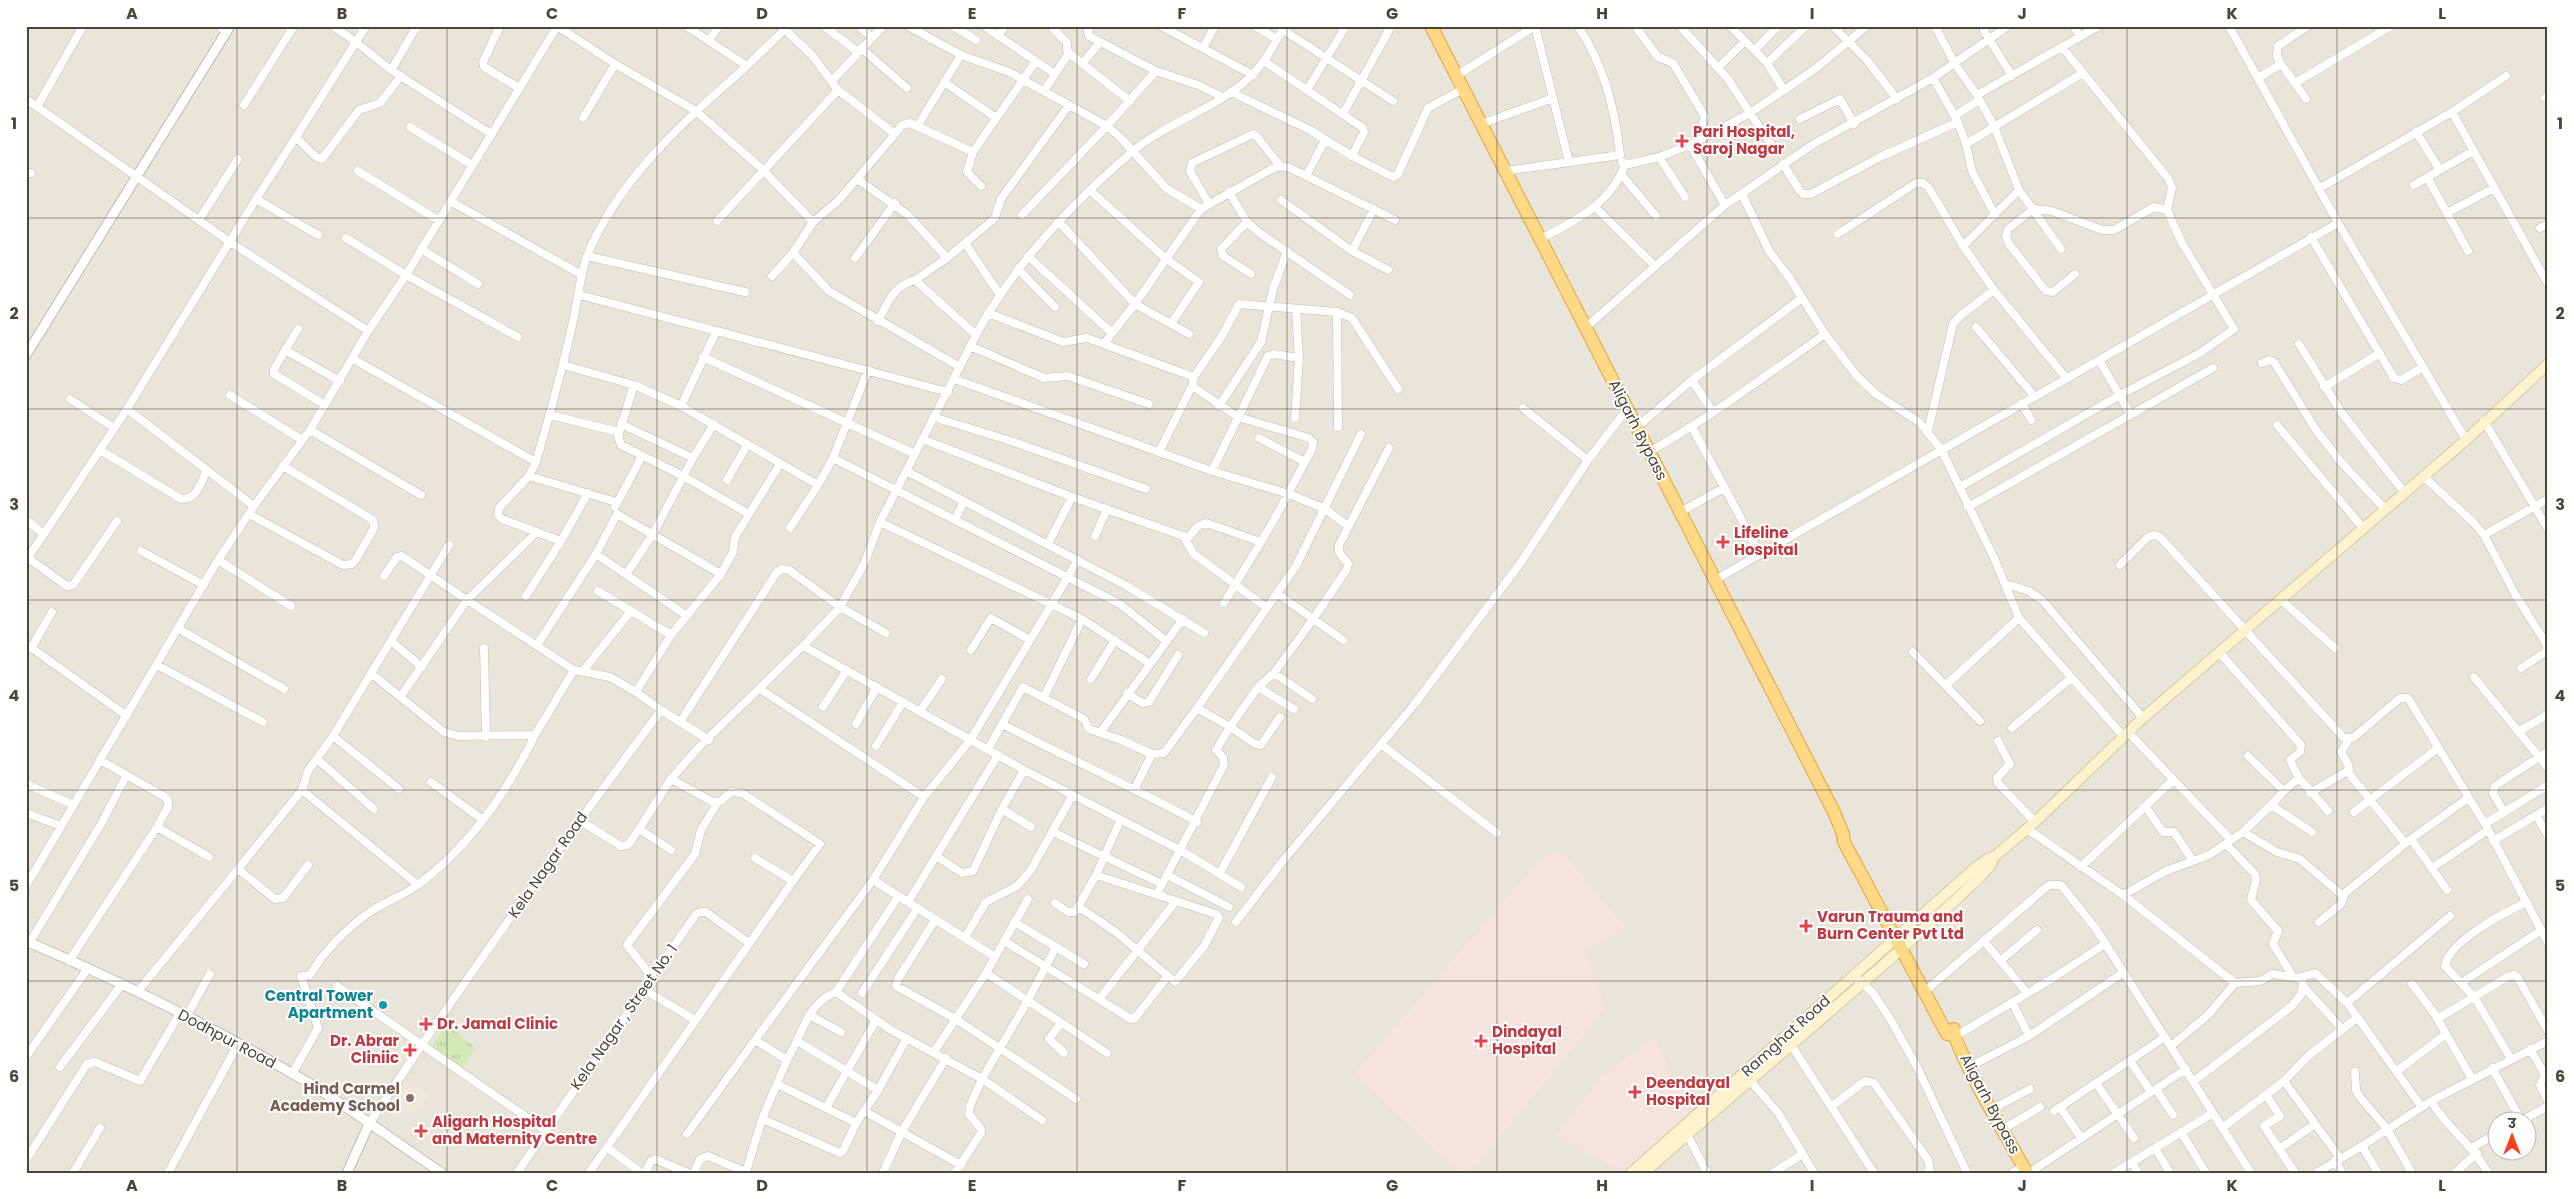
<svg xmlns="http://www.w3.org/2000/svg" width="2574" height="1199" font-family="Poppins,'Noto Sans Devanagari',sans-serif">
	<defs>
		<pattern id="grass-tufts" width="24" height="20" patternUnits="userSpaceOnUse" patternTransform="scale(1.25)"><rect width="24" height="20" fill="#d2eab5"/><path d="M3 7l-1-3M5 7V3M7 7l1-3M15 17l-1-3M17 17v-4M19 17l1-3" fill="none" stroke="#b6ca9c"/></pattern>
	</defs>
	<rect width="100%" height="100%" fill="#f6f3ec"/>
	<path fill="#eae5da" fill-rule="evenodd" d="M26 26H2548V1173H26ZM2496 1122H2526V1152H2496Z"/>
	<path fill="#efe8d6" d="M407 1081 429 1095 414 1114 392 1102Z"/>
	<path fill="#f6e3e0" d="M1549 850 1566 857 1626 929 1584 949 1606 1007 1470 1173H1461L1355 1074Z
		M1655 1038 1689 1112 1623 1171 1556 1136 1605 1073Z"/>
	<path fill="url(#grass-tufts)" d="M446 1024 476 1048 461 1070 431 1048Z"/>
	<g fill="none" stroke-linecap="round" stroke-linejoin="round">
		<g stroke="#c2bbae" stroke-width="9">
			<path id="minor" d="M219 26 227 31
				M333 26 356 42 391 70 491 134
				M500 26 483 62 484 67 519 88
				M557 26 615 64 696 111 763 170 813 222
				M686 26 747 66 785 29
				M824 26 858 52
				M859 26 872 38
				M908 26 961 55 1009 72 1107 126 1022 215
				M953 26 976 40
				M984 26 1055 74 1069 53 1130 101
				M1051 26 1067 43V50L1069 53
				M1091 26 1088 31 1089 36 1156 71 1107 126 1121 138 1166 188 1201 209
				M1161 26 1253 75
				M1255 26 1277 39
				M1535 26 1569 162
				M1635 26 1658 57 1673 63 1705 117 1702 126 1707 136
				M1680 26 1728 79 1750 113 1815 69 1867 26
				M1730 26 1767 63 1784 90
				M1833 26 1867 60 1897 99
				M1935 26 1955 64 1977 95 1994 126 2019 190 2061 249
				M1984 26V31L2012 76
				M2074 26 2080 37
				M2229 26 2338 223 2466 440
				M1283 30 1393 101
				M998 36 1005 26
				M709 40 719 26
				M2062 47 2168 178 2172 188 2167 210
				M861 48 907 88
				M1203 48 1215 26
				M1755 50 1778 26
				M1264 61 1363 128 1364 132 1352 156 1393 177 1398 174 1428 108 1463 89
				M1767 63 1806 26
				M1082 64 1100 42
				M2281 64 2306 99
				M1718 68 1745 41
				M391 70 417 26
				M1156 71 1198 85 1223 97
				M1456 76 1535 26
				M1933 78 1958 122
				M2258 78 2281 64 2277 56 2278 46 2308 26
				M833 80 883 26
				M944 82 995 117
				M2295 83 2391 26
				M1307 90 1346 26
				M1044 91 1055 74
				M1231 92 1310 130 1352 156
				M1977 95 2099 26
				M2545 98 2548 95
				M26 99 230 242 368 331
				M244 105 294 26
				M37 107 83 26
				M2452 112 2548 284
				M1343 114 1389 30
				M1954 116 1980 100
				M583 118 615 64
				M1800 119 1840 99 1854 124
				M1481 124 1553 98
				M918 125 961 55
				M410 127 472 165
				M2416 132 2440 170
				M895 134 902 125 910 123 973 152
				M296 137 366 26
				M1966 144 1972 171 1995 215
				M1690 145 1725 205
				M1622 162 1629 164 1659 157
				M1783 164 1800 191 1803 194H1811L1880 157 1958 122 1966 144 2081 74
				M358 171 438 220
				M1505 171 1620 155C1615 108 1604 66 1578 26
				M26 173H31
				M1621 174 1656 216
				M1306 176 1325 140
				M2427 177 2468 251
				M857 179 908 215 947 258 915 280 976 335
				M2414 185 2473 151
				M981 186 967 172 973 152 1036 61
				M2320 188 2452 112 2506 76
				M1091 191 1165 258 1199 282 1171 324
				M1229 192 1247 222 1258 232 1350 295
				M1742 194 1769 251 1789 277 1825 334 1856 375 1876 394 1919 422 1941 449 1994 558 2019 618
				M1685 197 1659 157 1690 145 1750 113 1772 146
				M256 199 296 137 316 157 322 159 359 110 380 103 401 76
				M1281 200 1352 251 1388 270
				M450 201 582 275
				M1209 204 1190 171 1192 163 1253 134 1257 137 1280 166
				M1595 207 1655 266
				M2447 213 2494 188
				M199 220 238 159
				M717 221 838 90 811 54 781 26
				M1247 222 1221 249 1223 256 1251 274
				M1060 223 1135 304 1189 334
				M2540 228 2548 224
				M1838 234 1916 183H1923L1929 188 1963 246 1994 290 2066 378
				M2311 237 2394 378 2401 380 2423 367
				M346 238 406 275 518 337
				M1540 239C1574 222 1612 203 1625 164
				M965 243 1000 295
				M1963 246 2019 190
				M421 249 478 284
				M1352 251 1374 209
				M793 253 813 222 839 200 895 134 838 90
				M587 256 745 292
				M1028 256 1112 333 1104 344
				M855 258 895 203
				M947 258 995 218 1001 199 1069 105
				M1018 269 1055 307
				M772 276 793 253 829 291 960 367
				M580 295 948 392
				M1337 312 1352 318 1398 389
				M988 313 1063 342 1087 338 1194 377
				M878 321C888 302 893 286 915 280
				M1976 327 2034 396
				M1585 328 1725 205 1812 145 1933 78 2008 26
				M298 329 274 369V374L325 405
				M1112 333 1135 304 1201 209 1272 169 1280 166 1290 168 1395 220
				M2299 344 2341 412 2404 492
				M970 346 1044 378 1068 376 1149 404
				M285 350 340 381
				M703 357 915 454
				M353 359 536 462
				M2099 360 2131 415
				M2262 363 2269 360 2274 362 2316 430 2340 461 2385 509
				M563 365 634 385 681 406 818 485 833 458 1120 604 1166 641
				M954 379 1212 471 1289 494 1325 509 1348 526
				M1692 380 1712 411
				M634 385 618 436 621 445 683 476 749 514
				M1192 386 1194 377 1222 336 1239 304 1337 312 1338 427
				M2324 387 2380 353
				M230 395 302 440
				M70 399 114 428
				M2022 403 2031 420
				M681 406 716 332
				M1219 406 1261 342 1273 289 1287 251
				M1523 408 1588 460
				M127 409 256 199 318 235
				M550 415 619 432
				M933 417 1011 441 1146 489
				M1295 418 1299 358 1296 309
				M2484 421 2548 529
				M621 424 693 458 714 424
				M2277 425 2363 528
				M1692 427 1760 554
				M1636 428 1692 380 1802 298
				M310 430 421 495
				M1928 431 1953 324 1960 316 1994 290
				M1259 438 1305 462
				M922 439 1072 497
				M100 450 181 499C197 500 201 482 207 470
				M1159 452 1192 386 1238 417 1309 438 1313 442 1312 449 1270 527 1224 603
				M1649 452C1710 417 1767 375 1825 334
				M833 458 868 370
				M906 471 1125 585 1204 633
				M1212 471 1268 356 1274 354 1299 358
				M529 476 499 508 498 515 502 519 561 541 588 493
				M2423 476 2474 523 2484 535 2515 594 2547 645 2546 652 2521 668
				M727 480 747 445
				M1960 487 2120 395 2200 353 2234 329 2182 243 2167 210 2154 207 2114 230H2102L2052 211 2033 209 2008 229 2006 236 2009 244 2046 291 2053 292 2075 274
				M616 502 529 476 536 462C549 417 562 372 572 326 578 303 579 278 587 256 619 177 685 121 747 66
				M615 507 642 456
				M1968 507 2213 368
				M1680 512 1724 488
				M249 514 343 565 352 564 355 561 374 528 373 520 283 466
				M955 519 964 502
				M26 520 44 534 127 409 254 506
				M880 522 1082 619 1149 663
				M790 528 818 485
				M2484 535 2548 499
				M1095 536 1107 509
				M1183 536 1194 554 1267 608
				M1048 544 1072 497 1183 536 1189 537 1198 526 1206 523 1261 542
				M141 551 204 585
				M596 554 617 514 721 574
				M28 558 67 586 73 585 117 521
				M26 560 44 534
				M218 560 291 606
				M2120 565 2148 537 2154 535 2160 537 2344 738H2353L2400 698H2408L2485 824 2548 943
				M627 573 653 534 693 458
				M384 576 397 557 402 556 467 600 537 532
				M1715 580 2338 223
				M2006 584 2029 591 2043 601 2143 718
				M598 591 671 635
				M1278 594 1343 640
				M526 596 561 541
				M2281 600 2335 648
				M179 629 284 689
				M391 641 422 667
				M26 644 127 716
				M537 645 596 554 687 616
				M803 646 1024 770 1180 850 1241 887
				M32 647 52 612
				M484 648 486 737
				M971 650 991 618 1030 640
				M1913 652 1980 721
				M2220 653 2301 745 2300 752 2290 760 2299 778
				M157 665 263 722
				M583 671 631 611
				M1274 673 1314 618 1347 569 1348 564 1339 552V545L1389 448
				M2474 677 2548 768
				M1091 679 1115 640
				M1947 684 2019 618 2124 737
				M1258 687 1294 709
				M760 689 924 797
				M1127 693 1142 703 1149 702 1178 655
				M401 696 467 600 574 670 610 677 636 692
				M1044 697 1082 619
				M823 707 847 670
				M1197 708 1296 566 1361 434
				M661 710 709 740
				M920 711 942 679
				M680 722 777 572 782 569 789 570 840 607 886 633
				M856 724 877 687
				M1002 724C1067 758 1133 787 1197 822
				M2012 728 2071 678
				M2518 732 2548 714
				M1100 733 1183 619
				M2129 733 2231 840
				M535 735 574 670
				M333 736 308 771 302 790 418 885
				M1998 741 2010 764 1997 778 1998 783 2035 822
				M1382 745 1497 833
				M876 746 903 702
				M988 749 1023 687 1084 719 1089 729 1121 740 1152 754
				M2248 756 2284 791 2299 778 2328 811
				M317 759 374 809
				M100 760 218 560 254 506 310 430 368 331 406 275 556 28 553 26
				M2347 771 2405 843
				M431 782 483 820
				M26 784 74 805
				M1135 788 1152 754 1164 753 1197 708 1230 727 1258 687 1274 673 1312 699
				M399 789 333 736 449 545
				M302 790 238 869 275 899 283 898 308 865
				M2310 793 2349 770 2348 764 2341 752 2349 739
				M2271 805 2284 791
				M2145 806 2163 832H2174L2193 861
				M1002 809 1031 827
				M2354 812 2438 748
				M2504 812 2493 793 2495 786 2548 751
				M26 813 61 826
				M2536 815 2548 836
				M579 820 621 846 628 845 639 829 671 850
				M2485 824 2548 785
				M639 829 671 779
				M2027 829 2123 895 2235 983
				M1053 832 1162 884
				M2243 832 2271 805 2312 832
				M2411 839 2447 890
				M2493 841 2548 808
				M2226 844 2255 874 2256 880 2251 900 2278 931 2273 944 2293 977
				M936 856 962 873 973 871 1002 809 1024 770
				M755 858 793 881 820 844 742 793 731 792 721 801 713 802 671 779 699 747 809 640 840 607 864 564 880 522 976 335C1013 266 1073 202 1133 151 1169 121 1217 109 1251 76 1266 62 1274 43 1285 26
				M2081 867 2173 780
				M2432 868 2488 830
				M1220 873 1272 777
				M1096 875 1120 821
				M1167 875 1229 907
				M873 880 924 797 971 739 1078 560
				M26 886 100 760 165 797 168 801V807L157 827 209 857
				M1157 894 1224 765 1223 757 1216 750 1230 727 1255 744 1261 745 1280 717
				M2123 895 2166 871 2209 855 2243 832 2277 852 2300 859 2343 896
				M908 902 998 755
				M1055 903 1068 912H1075L1096 875 1216 914 1219 918 1204 946 1175 982 1117 933 1079 907
				M935 920 898 979 896 986 954 1018 1076 1099
				M1014 922 1056 947
				M1236 922 1282 862 1413 706 1519 565 1588 460 1627 409
				M2319 922 2341 904 2345 893 2411 839 2468 798
				M965 937 986 902 1017 886 1031 870 1072 796
				M1004 941 1131 1019 1135 1018 1167 977
				M1984 941 2027 993
				M30 942 101 824 126 776
				M995 957 1028 899
				M69 961 157 827
				M2000 961 2037 930
				M1853 975 1873 993 1889 1017 1917 1067 1967 1173
				M652 977 627 945 695 854 701 830 718 802
				M2461 983 2540 931
				M2412 984 2434 1013 2472 1079
				M337 986 545 1130
				M2303 986 2342 1029
				M1930 987 2049 885H2061L2096 929 2251 1173
				M643 989 695 1020
				M138 991 238 869
				M836 992 898 897
				M862 993 917 909
				M1100 998 1176 901
				M2347 1003 2450 916
				M809 1015 841 1032
				M186 1017 210 974
				M2437 1019 2509 976 2514 975 2518 978 2548 1031
				M1061 1023 1049 1039 1064 1053
				M2029 1036 2124 972
				M1954 1037 2053 978 2105 944
				M755 1040 873 880 995 957 986 973 1107 1053
				M1788 1040 1874 1173
				M797 1041C806 1021 813 1001 836 992L891 1030 982 1079 1028 1000 1056 947 1084 964
				M2171 1046 2208 1015 2235 983 2260 981 2273 974 2297 978 2315 973 2347 1003 2421 1106
				M2530 1049 2545 1075 2540 1085 2548 1101
				M934 1052 986 973
				M26 1057 88 968
				M2511 1059 2475 998 2445 966C2447 943 2505 912 2525 903
				M2130 1061 2151 1092
				M60 1067 122 984
				M1969 1067 2029 1036 2012 1002
				M2492 1068 2521 1120
				M2397 1071 2446 1034
				M2355 1072 2356 1090 2359 1096 2387 1129 2412 1173
				M292 1074 318 1028 301 976 310 975C323 952 348 927 370 912 385 901 404 896 419 884 471 845 507 792 535 735L458 736 444 732 372 674
				M1747 1077 1779 1114 1814 1173
				M2194 1081 2292 1006 2302 993 2303 977
				M2284 1081 2340 1158
				M2096 1083 2134 1138
				M777 1084 856 1123
				M2156 1089 2173 1115
				M2266 1095 2280 1116 2264 1126 2295 1173
				M2431 1101C2448 1130 2471 1142 2488 1173
				M1831 1107 1865 1081 1874 1083 1928 1160 1930 1169 1927 1173
				M2060 1107 2081 1138
				M826 1108 876 1020
				M1992 1109 2030 1089
				M864 1111 961 1165
				M2054 1111 2165 1037
				M762 1119 840 1153 843 1151 856 1123 878 1090
				M2519 1122 2548 1106
				M369 1124C462 983 560 846 661 710L636 692 671 635 721 574 733 552 735 537 780 464
				M2222 1128 2284 1081 2308 1056 2358 1017
				M2003 1129 2040 1107
				M2181 1132 2206 1173
				M687 1134 755 1040 787 1060 797 1041 878 1090 907 1038
				M1687 1134 1707 1173
				M2362 1146 2378 1173
				M607 1147 641 1173
				M2473 1147 2496 1134
				M2155 1148 2170 1173
				M2279 1149 2315 1124
				M26 1160 87 1064 95 1062 140 1081 180 1013
				M2335 1160 2342 1173
				M2132 1162 2138 1173
				M746 1172 762 1119 787 1060
				M73 1173 100 1128
				M168 1173 238 1044
				M517 1173 696 914 700 912H706L749 943
				M589 1173 793 881
				M645 1173 651 1161 655 1159 688 1173
				M694 1173 700 1159 708 1156 748 1173
				M883 1173 901 1133 946 1058
				M955 1173 981 1133V1129L969 1114 970 1106 982 1079 1042 1120
				M1773 1173 1803 1154
				M2012 1173 2023 1167
				M2029 1173 2186 1069
				M2114 1173 2213 1113
				M2316 1173 2362 1146 2431 1101 2548 1041
				M2455 1173 2477 1153"/>
		</g>
		<g stroke="#c2bbae" stroke-width="11">
			<path id="tertiary" d="M26 355 230 26
				M26 941C122 982 217 1029 307 1082 353 1110 397 1143 442 1173
				M347 1173 369 1124"/>
		</g>
		<g stroke="#d6c79b" stroke-width="12">
			<path id="secondary" d="M1631 1173 1975 868 1989 858 1994 857 2035 822 2143 718 2466 440 2548 364
				M1644 1173C1756 1073 1872 979 1981 876L1990 866 1994 857"/>
		</g>
		<g stroke="#e0a43c" stroke-width="14">
			<path id="trunk" d="M1431 26 1834 812 1843 834 1844 842 1947 1034 1954 1035
				M1954 1029C1954 1051 2013 1147 2027 1173"/>
		</g>
		<use href="#minor" stroke="#fff" stroke-width="8"/>
		<use href="#tertiary" stroke="#fff" stroke-width="9"/>
		<use href="#secondary" stroke="#fff3cd" stroke-width="10"/>
		<use href="#trunk" stroke="#ffd985" stroke-width="12"/>
	</g>
	<path fill="none" stroke="#4b4439" stroke-width="1" stroke-opacity="0.55" d="M237 26V1173M447 26V1173M657 26V1173M867 26V1173M1077 26V1173M1287 26V1173M1497 26V1173M1707 26V1173M1917 26V1173M2127 26V1173M2337 26V1173M26 218H2548M26 409H2548M26 600H2548M26 790H2548M26 981H2548"/>
	<g fill="#e0444e" stroke="#fff" stroke-width="2">
		<path d="M1679.5 133.5h5v5h5v5h-5v5h-5v-5h-5v-5h5z"/>
		<path d="M1720.5 534.5h5v5h5v5h-5v5h-5v-5h-5v-5h5z"/>
		<path d="M1803.5 918.5h5v5h5v5h-5v5h-5v-5h-5v-5h5z"/>
		<path d="M423.5 1016.5h5v5h5v5h-5v5h-5v-5h-5v-5h5z"/>
		<path d="M1478.5 1033.5h5v5h5v5h-5v5h-5v-5h-5v-5h5z"/>
		<path d="M407.5 1042.5h5v5h5v5h-5v5h-5v-5h-5v-5h5z"/>
		<path d="M1632.5 1084.5h5v5h5v5h-5v5h-5v-5h-5v-5h5z"/>
		<path d="M418.5 1123.5h5v5h5v5h-5v5h-5v-5h-5v-5h5z"/>
	</g>
	<circle fill="#0f9aa8" stroke="#fff" stroke-width="2" cx="383" cy="1005" r="5"/>
	<circle fill="#8d6e63" stroke="#fff" stroke-width="2" cx="410" cy="1098" r="5"/>
	<g text-anchor="middle" stroke-width="4" stroke-linejoin="round" paint-order="stroke">
		<g font-size="15" font-weight="bold" fill="#be3a42" stroke="#fff" text-anchor="start">
			<text x="1693" y="137">Pari Hospital,<tspan x="1693" dy="17">Saroj Nagar</tspan></text>
			<text x="1734" y="538">Lifeline<tspan x="1734" dy="17">Hospital</tspan></text>
			<text x="1817" y="922">Varun Trauma and<tspan x="1817" dy="17">Burn Center Pvt Ltd</tspan></text>
			<text x="437" y="1029">Dr. Jamal Clinic</text>
			<text x="1492" y="1037">Dindayal<tspan x="1492" dy="17">Hospital</tspan></text>
			<text x="399" y="1046" text-anchor="end">Dr. Abrar<tspan x="399" dy="17">Cliniic</tspan></text>
			<text x="1646" y="1088">Deendayal<tspan x="1646" dy="17">Hospital</tspan></text>
			<text x="432" y="1127">Aligarh Hospital<tspan x="432" dy="17">and Maternity Centre</tspan></text>
		</g>
		<g font-size="15" fill="#4b4439" stroke="#fff">
			<text transform="translate(1638 430) rotate(63)" y="5">Aligarh Bypass</text>
			<text transform="translate(548 865) rotate(-55)" y="5">Kela Nagar Road</text>
			<text transform="translate(624 1017) rotate(-55)" y="5">Kela Nagar , Street No. 1</text>
			<text transform="translate(1786 1036) rotate(-42)" y="5">Ramghat Road</text>
			<text transform="translate(227 1039) rotate(28)" y="5">Dodhpur Road</text>
			<text transform="translate(1990 1104) rotate(62)" y="5">Aligarh Bypass</text>
		</g>
		<g font-size="15" font-weight="bold" fill="#0d838f" stroke="#fff" text-anchor="end">
			<text x="373" y="1001">Central Tower<tspan x="373" dy="17">Apartment</tspan></text>
		</g>
		<g font-size="15" font-weight="bold" fill="#785e54" stroke="#fff" text-anchor="end">
			<text x="400" y="1094">Hind Carmel<tspan x="400" dy="17">Academy School</tspan></text>
		</g>
	</g>
	<rect width="2574" height="1199" fill="none" stroke="#ffffff" stroke-width="55"/>
	<g transform="translate(2512 1136)"><circle r="24" fill="#ffffff" stroke="#b7b4b0"/>
	<path d="M0-4L9 19L0 12L-9 19Z" fill="#fc3f1d"/>
	<text y="-8" font-size="14" font-weight="bold" text-anchor="middle" fill="#4b4439">उ</text>
	</g>
	<rect x="28" y="28" width="2518" height="1144" fill="none" stroke="#4b4439" stroke-width="2"/>
	<g font-size="16" text-anchor="middle" font-weight="bold" fill="#4b4439">
		<text x="132" y="19">A</text>
		<text x="342" y="19">B</text>
		<text x="552" y="19">C</text>
		<text x="762" y="19">D</text>
		<text x="972" y="19">E</text>
		<text x="1182" y="19">F</text>
		<text x="1392" y="19">G</text>
		<text x="1602" y="19">H</text>
		<text x="1812" y="19">I</text>
		<text x="2022" y="19">J</text>
		<text x="2232" y="19">K</text>
		<text x="2442" y="19">L</text>
		<text x="14" y="129">1</text>
		<text x="2560" y="129">1</text>
		<text x="14" y="319">2</text>
		<text x="2560" y="319">2</text>
		<text x="14" y="510">3</text>
		<text x="2560" y="510">3</text>
		<text x="14" y="701">4</text>
		<text x="2560" y="701">4</text>
		<text x="14" y="891">5</text>
		<text x="2560" y="891">5</text>
		<text x="14" y="1082">6</text>
		<text x="2560" y="1082">6</text>
		<text x="132" y="1191">A</text>
		<text x="342" y="1191">B</text>
		<text x="552" y="1191">C</text>
		<text x="762" y="1191">D</text>
		<text x="972" y="1191">E</text>
		<text x="1182" y="1191">F</text>
		<text x="1392" y="1191">G</text>
		<text x="1602" y="1191">H</text>
		<text x="1812" y="1191">I</text>
		<text x="2022" y="1191">J</text>
		<text x="2232" y="1191">K</text>
		<text x="2442" y="1191">L</text>
	</g>
</svg>
